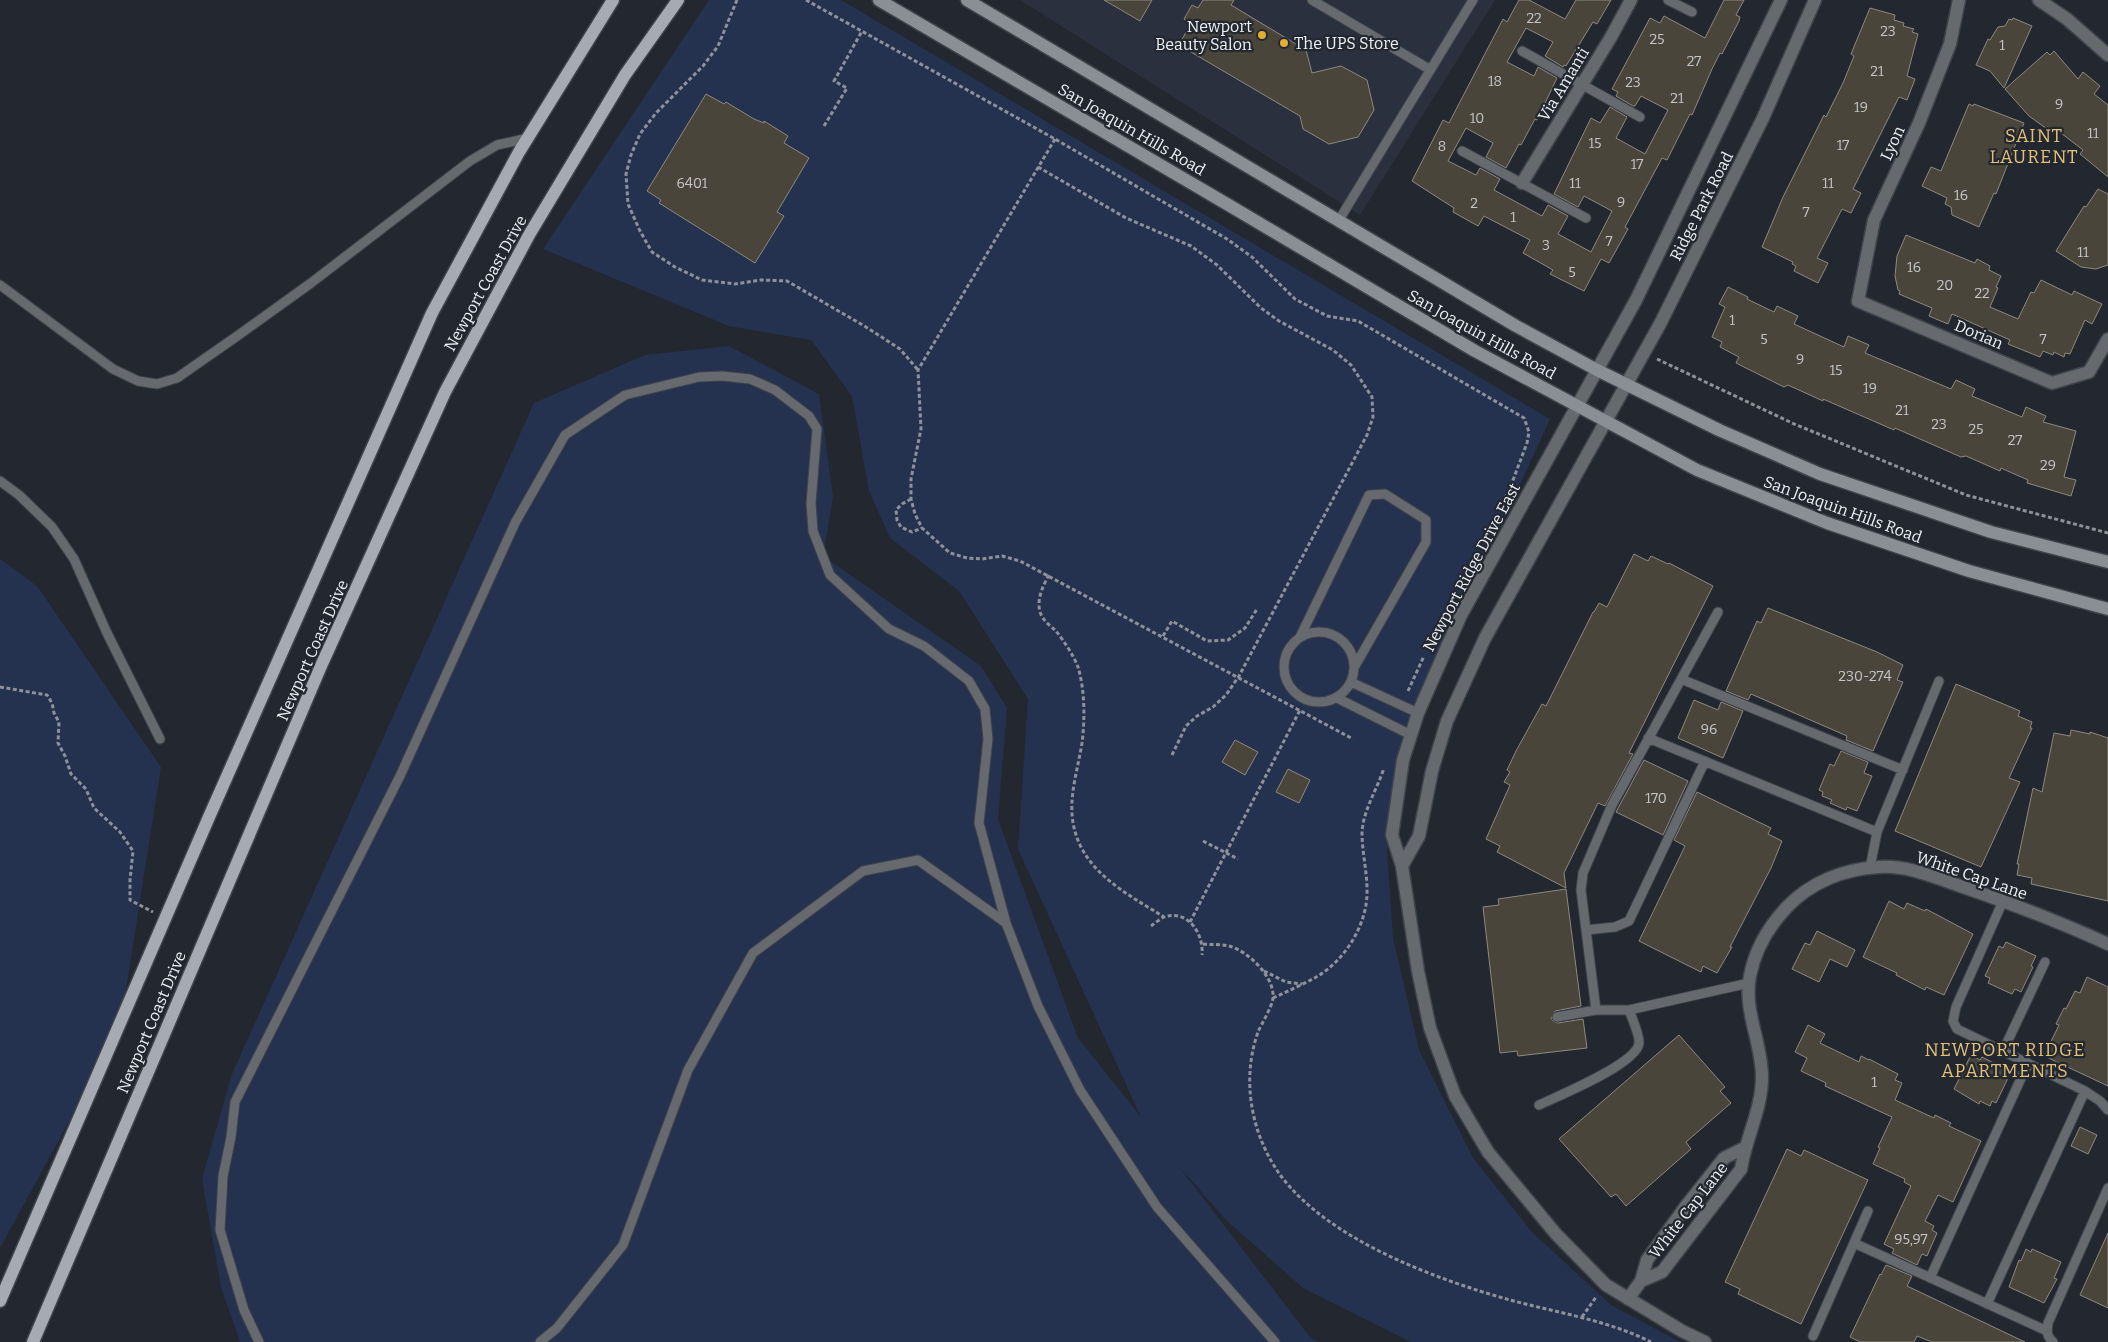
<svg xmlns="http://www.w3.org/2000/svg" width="2108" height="1342" font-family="Bitter,serif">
	<rect width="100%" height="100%" fill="#232730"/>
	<path fill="#2a303e" d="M1020 0H1495L1360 215Z"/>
	<path fill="#243250" d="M709 0H841L1550 419 1404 738 1387 852 1393 938 1419 1050 1473 1158 1532 1232 1611 1305 1680 1342H1411L1303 1288 1226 1220 1177 1164 1310 1337 1319 1342H240L221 1287 202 1179 232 1074 534 403 645 355 729 346 819 394 833 497 823 556 981 666 1007 708 998 819 1078 1038 1141 1117 1018 849 1028 699 959 591 890 538 869 491 852 396 811 340 729 326 543 249Z
		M0 559 37 586 161 767 120 1028 0 1248Z"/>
	<path fill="#49453b" stroke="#8e897e" d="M1104 0H1152L1140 21Z
		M1203 0H1234L1231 5 1306 50 1312 73 1341 66 1367 80 1374 110 1358 137 1329 144 1303 129 1300 116 1179 45 1191 23 1184 19 1192 5 1198 8Z
		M1519 0H1529L1565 19 1576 0H1611L1597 24 1593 22 1566 66 1564 65 1563 67 1545 56 1553 42 1526 28 1507 62 1534 76 1538 67 1557 78 1537 120 1535 119 1521 145 1519 144 1506 168 1486 157 1493 143 1466 128 1448 161 1476 175 1480 168 1500 179 1494 190 1542 216 1548 205 1568 216 1558 234 1591 252 1612 211 1584 196 1578 207 1554 194 1591 118 1600 123 1610 107 1627 117 1616 138 1645 154 1668 110 1641 96 1635 106H1633L1616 96 1618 92 1612 89 1650 18 1660 23 1664 16 1705 38 1724 0H1744L1736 15 1740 17 1739 21 1722 54 1720 53 1712 69 1692 115 1690 114 1667 160 1662 158 1625 227 1628 229 1609 263 1601 259 1584 291 1550 274 1553 270 1523 253 1530 240 1484 216 1478 226 1453 212 1454 208 1412 181 1443 120 1449 123 1503 19 1507 22Z
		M1870 8 1895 15 1894 20 1904 23 1903 26 1914 29 1912 32 1918 34 1907 76 1915 79 1907 100 1899 97 1853 189 1861 193 1851 213 1842 209 1817 258 1828 263 1818 283 1794 271 1796 266 1792 264 1793 262 1762 247 1783 197 1824 115 1826 117 1843 83 1854 56 1851 54Z
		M2013 18 2032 26 2004 88 1990 71 1976 65 1988 39 1990 40 1998 27 2005 26 2009 19 2012 20Z
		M2054 51 2078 79 2083 72 2100 86 2094 94 2108 105V177L2080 154 2083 150 2057 130 2054 134 2029 116 2005 89 2047 52 2050 55Z
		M706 94 724 104 726 102 754 119 764 123V121L788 136 784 143 809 158 777 212 784 216 755 263 659 203 661 200 647 191Z
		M1969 104 1973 106 1974 104 2024 123 1996 194 1994 193 1979 227 1952 215 1951 207 1945 204 1947 198 1922 186 1931 167 1941 171Z
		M2098 189 2108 194V265L2096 269 2081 267 2056 251 2084 206 2086 207Z
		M1906 235 1975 263 1977 259 1990 266 1989 270 2001 276 1996 287 1998 288 1990 307 2018 319 2031 292 2034 293 2041 280 2072 295 2074 291 2102 304 2092 324 2085 320 2070 354 2065 353 2064 357 2054 352 2053 355 2043 351 2040 357 2008 344 2010 340 1952 314 1948 324 1929 316 1932 308 1899 294 1900 291 1898 290 1895 276 1897 256Z
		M1728 287 1748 297 1747 299 1774 312 1777 306 1798 316 1794 324 1844 347 1848 336 1869 345 1865 353 1951 389 1956 380 1975 389 1972 396 2022 417 2026 407 2046 416 2043 422 2076 431 2064 477 2076 480 2071 496 2027 483 2028 480 2001 468 2000 471 1966 456 1961 457 1895 428 1894 430 1823 399V401L1788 385 1784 387 1736 363 1739 357 1720 347 1722 342 1712 337 1725 307 1719 304Z
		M1634 554 1648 561 1651 556 1668 564 1669 563 1713 586 1629 753 1633 754 1605 806 1598 803 1564 873 1566 888 1497 852 1500 846 1486 839 1510 785 1504 782 1510 772 1507 770 1516 751 1542 704 1546 706 1593 612H1594L1599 603 1607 607Z
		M1768 608 1877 652 1903 665 1897 680 1903 682 1873 751 1846 740 1847 736 1751 694 1748 700 1726 691 1757 621 1761 623Z
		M1956 684 2020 711 2018 716 2032 722 2030 728H2032L2009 778 2020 782 1981 867 1895 831Z
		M1694 700 1718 710 1721 702 1743 711 1723 758 1678 738Z
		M2071 730 2090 734V732L2108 738V901L2031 884 2032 878 2017 875 2019 864H2017L2033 788 2042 792 2054 733 2070 736Z
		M1235 740 1258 752 1245 775 1222 762Z
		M1841 751 1868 762 1864 773 1872 776 1857 811 1847 807 1846 810 1830 803 1832 800 1822 796 1823 792 1819 790 1830 764 1834 766Z
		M1644 760 1688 781 1663 835 1616 812Z
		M1288 769 1310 780 1299 803 1276 792Z
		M1697 792 1771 828 1768 834 1782 841 1771 868 1730 947H1732L1717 973 1703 966 1701 972 1639 941 1685 846 1674 840Z
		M1566 889 1581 1006 1555 1011 1551 1018 1553 1021 1558 1023 1583 1019 1587 1048 1518 1056 1517 1051 1500 1053 1483 907 1499 905 1498 899Z
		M1889 901 1904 909 1907 903 1925 911 1926 909 1973 934 1944 995 1926 987 1925 990 1896 975 1897 973 1863 957Z
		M1817 931 1855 950 1847 967 1830 959 1819 982 1792 969 1805 943 1810 945Z
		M2006 942 2036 956 2031 966 2033 967 2021 992 2015 989 2012 994 1988 983 1990 978 1985 976 1999 946 2003 948Z
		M2087 977 2108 987V1086L2044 1056 2059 1025 2056 1024 2064 1008 2066 1009 2075 991 2080 993Z
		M1808 1025 1825 1034 1820 1043 1859 1062 1861 1056 1869 1060V1059L1898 1074 1895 1080 1902 1083 1895 1100 1934 1118 1935 1115 1951 1123 1949 1126 1981 1141 1953 1202 1938 1195 1925 1221 1934 1226 1932 1230 1937 1233 1927 1256 1922 1254 1917 1265 1892 1253 1894 1249 1884 1244 1911 1186 1904 1182 1905 1179 1873 1164 1880 1148 1878 1147 1892 1117 1825 1086 1826 1083 1801 1071 1807 1058 1795 1052Z
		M1679 1035 1725 1087 1720 1091 1731 1103 1686 1142 1691 1149 1626 1206 1616 1194 1611 1197 1559 1139Z
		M1971 1055 1980 1060 1982 1057 2008 1070 2005 1076 2008 1078 1996 1103 1992 1101 1990 1106 1980 1101 1979 1104 1954 1089Z
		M2080 1127 2097 1135 2088 1154 2071 1146Z
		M1787 1149 1801 1156 1804 1150 1868 1180 1801 1324 1738 1294 1740 1289 1725 1282Z
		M2108 1233V1308L2080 1295Z
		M2026 1249 2031 1252 2032 1249 2061 1262 2054 1278 2057 1279 2044 1303 2009 1287 2019 1260 2021 1261Z
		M1886 1265 1912 1276 1907 1286 2025 1342H1932L1917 1336 1914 1342H1860L1850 1337 1880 1274 1881 1275Z"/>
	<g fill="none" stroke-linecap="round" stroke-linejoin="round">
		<g stroke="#3f434c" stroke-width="11">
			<path id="service" d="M1312 0 1429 69
				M1668 0 1692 12
				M1522 51 1640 117
				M1462 151 1586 218
				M1339 220 1473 0
				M0 285 113 369 138 381 157 384 177 378 240 334 311 283 470 161 497 145 528 138
				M0 481 19 495 52 527 74 559 107 633 160 739
				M1284 667a35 35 0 1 1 70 0a35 35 0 1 1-70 0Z
				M1300 637 1369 495 1385 494 1426 520V542L1355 666
				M1681 679 1903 770
				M1351 682 1418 713
				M1337 698 1411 735
				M1648 738 1877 832
				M1870 868 1877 832 1939 681
				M2003 901 1956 1007 1953 1021 1957 1029 2085 1091 2100 1101 2108 1110
				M1586 930 1615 927 1629 921 1705 761
				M1596 1010 1581 890 1583 873 1612 805 1718 612
				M1557 1017 1596 1010H1629L1749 983
				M2003 1051 2045 962
				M1539 1105C1558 1096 1637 1064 1639 1043 1640 1036 1632 1018 1629 1010
				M1854 1243 2047 1331
				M1930 1278 2028 1063
				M1987 1304 2085 1091
				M1813 1336 1868 1211
				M259 1342 244 1310 220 1230 223 1176 231 1137 235 1102 400 776 515 523 565 435 625 395 699 377 722 376 750 379 775 390 809 416 817 429 811 503 813 531 830 575 889 629 924 646 969 681 985 709 988 739 979 823 1006 923 1038 1006 1080 1090 1157 1207 1275 1342
				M540 1342 557 1328 623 1245 688 1070 753 953 863 871 918 860 1006 923
				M2053 1342C2046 1336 2047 1331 2048 1323L2108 1188"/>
		</g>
		<g stroke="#3f434c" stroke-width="15">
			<path id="minor" d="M1959 0 1950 44 1919 123 1874 220 1858 301 2052 383 2089 372 2108 339
				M2039 0 2067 19 2108 55
				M1522 183 1611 37 1631 0
				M1641 1281 1662 1272 1741 1169C1746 1137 1762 1109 1762 1077 1762 1042 1743 1011 1750 976 1755 949 1769 926 1787 907 1811 882 1844 869 1879 867 1907 865 1934 877 1960 886 2010 903 2060 922 2108 944
				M1628 1299 1641 1281 1647 1260 1686 1206 1724 1158 1744 1148"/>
		</g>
		<g stroke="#3f434c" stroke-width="15">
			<path id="tertiary" d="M1402 866 1419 836 1432 771 1447 721 1485 638 1660 324 1763 118 1815 0
				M1705 1342 1682 1331 1606 1285 1556 1234 1488 1152 1455 1096 1430 1028 1418 971 1402 866 1392 835 1403 760 1418 713 1461 615 1636 300 1781 0"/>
		</g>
		<g stroke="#3f434c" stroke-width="15">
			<path id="secondary" d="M879 0 1232 207 1475 351 1697 470 1827 523 1969 571 2108 609
				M967 0 1516 326 1597 370 1719 430 1820 474 1991 532 2108 562"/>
		</g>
		<g stroke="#3f434c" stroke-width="15">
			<path id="primary" d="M0 1301 209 817 432 313 519 152 613 0
				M33 1342 321 666 445 392 529 235 625 75 678 0"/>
		</g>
		<path stroke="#8e9198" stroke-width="3" stroke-dasharray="4 2.5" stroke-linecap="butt" d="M737 0 718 46 703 66 656 113 640 134 631 155 626 174 628 204 640 231 652 252 675 267 702 280 735 284 761 280 787 281 866 327 900 349 918 370
			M806 0 1055 139 1227 239 1252 257 1295 299 1327 316 1358 321 1524 418 1529 432 1527 443 1510 488 1499 510
			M824 126 847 88 834 81 862 31
			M1055 139 918 370 921 429 911 479V499L915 514 922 528 950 553 967 558 982 559 1002 556 1020 561 1353 739
			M1038 167 1126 218 1191 246 1217 265 1261 308 1279 321 1333 350 1351 365 1372 397 1373 417 1367 435 1239 676 1226 695 1213 707 1197 716 1186 726 1172 755
			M1657 359 1792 423 1966 495 2108 533
			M911 499 902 504 896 510 897 520 901 527 912 532 922 528
			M1049 575C1042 587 1034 605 1043 618 1046 623 1052 627 1056 631 1064 641 1074 656 1078 667 1085 690 1085 720 1082 743 1076 780 1063 811 1081 847 1098 880 1134 898 1164 917
			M1163 636 1172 621 1207 641 1228 640 1245 628 1257 609
			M0 687 47 695 52 703 54 713 59 722 58 743 65 756 71 774 86 789 94 808 120 832 133 851 130 880V900L153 912
			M1408 691 1424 656
			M1203 841 1238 859
			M1190 922 1300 710
			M1151 926C1155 923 1160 919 1164 917 1188 909 1204 934 1202 955
			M1203 944C1212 945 1221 944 1229 946 1248 951 1275 977 1273 998 1272 1007 1262 1023 1258 1032 1241 1080 1251 1135 1281 1176 1329 1240 1435 1279 1510 1300 1558 1313 1607 1320 1651 1342
			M1264 971 1286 982 1302 984
			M1273 998C1288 991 1304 984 1318 976 1346 959 1368 923 1367 890 1367 871 1362 852 1362 833 1363 810 1377 790 1384 768
			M1582 1317 1596 1297"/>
		<use href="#service" stroke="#66696d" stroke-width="9"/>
		<use href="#minor" stroke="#66696d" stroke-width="12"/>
		<use href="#tertiary" stroke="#66696d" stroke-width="12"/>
		<use href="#secondary" stroke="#8a8e95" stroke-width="12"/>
		<use href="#primary" stroke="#a5aab3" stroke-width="12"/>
	</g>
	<g fill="#e0b034" stroke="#232730" stroke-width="2">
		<circle cx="1262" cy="35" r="5"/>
		<circle cx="1284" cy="43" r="5"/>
	</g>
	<g text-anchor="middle" stroke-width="4.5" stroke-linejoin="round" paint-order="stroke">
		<g font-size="14" fill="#c4c5c7">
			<text x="1534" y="23">22</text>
			<text x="1888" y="36">23</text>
			<text x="1657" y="44">25</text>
			<text x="2002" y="50">1</text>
			<text x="1694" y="66">27</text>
			<text x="1877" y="76">21</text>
			<text x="1495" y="86">18</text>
			<text x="1633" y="87">23</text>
			<text x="1677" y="103">21</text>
			<text x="2059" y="109">9</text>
			<text x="1861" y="112">19</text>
			<text x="1477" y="123">10</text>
			<text x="2093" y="138">11</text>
			<text x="1595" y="148">15</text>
			<text x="1843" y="150">17</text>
			<text x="1442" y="151">8</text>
			<text x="1637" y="169">17</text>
			<text x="692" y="188">6401</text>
			<text x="1575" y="188">11</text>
			<text x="1828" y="188">11</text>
			<text x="1961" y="200">16</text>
			<text x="1621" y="207">9</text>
			<text x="1474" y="208">2</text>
			<text x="1806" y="217">7</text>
			<text x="1513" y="222">1</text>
			<text x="1609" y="246">7</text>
			<text x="1546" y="250">3</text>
			<text x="2083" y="257">11</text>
			<text x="1914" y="272">16</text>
			<text x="1572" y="277">5</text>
			<text x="1945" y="290">20</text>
			<text x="1982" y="298">22</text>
			<text x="1732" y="325">1</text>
			<text x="1764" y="344">5</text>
			<text x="2043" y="344">7</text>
			<text x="1800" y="364">9</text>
			<text x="1836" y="375">15</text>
			<text x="1870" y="393">19</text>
			<text x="1902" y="415">21</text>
			<text x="1939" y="429">23</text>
			<text x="1976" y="434">25</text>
			<text x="2015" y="445">27</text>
			<text x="2048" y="470">29</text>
			<text x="1865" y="681">230-274</text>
			<text x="1709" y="734">96</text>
			<text x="1656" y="803">170</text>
			<text x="1874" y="1087">1</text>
			<text x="1911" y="1244">95,97</text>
		</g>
		<g font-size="16" fill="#edf0f6" stroke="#232730" text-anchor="end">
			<text x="1252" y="32">Newport<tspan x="1252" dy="18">Beauty Salon</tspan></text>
			<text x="1294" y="49" text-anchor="start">The UPS Store</text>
		</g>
		<g font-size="16" fill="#edf0f6" stroke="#232730">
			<text transform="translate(1563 84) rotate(-59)" y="6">Via Amanti</text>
			<text transform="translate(1132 129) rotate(30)" y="6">San Joaquin Hills Road</text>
			<text transform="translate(1892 143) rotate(-65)" y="6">Lyon</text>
			<text transform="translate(1701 206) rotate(-63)" y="6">Ridge Park Road</text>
			<text transform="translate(485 283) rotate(-61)" y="6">Newport Coast Drive</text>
			<text transform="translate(1482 334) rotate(29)" y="6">San Joaquin Hills Road</text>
			<text transform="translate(1979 334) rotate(23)" y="6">Dorian</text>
			<text transform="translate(1843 509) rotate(20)" y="6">San Joaquin Hills Road</text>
			<text transform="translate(1471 567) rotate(-62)" y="6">Newport Ridge Drive East</text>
			<text transform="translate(312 650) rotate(-66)" y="6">Newport Coast Drive</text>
			<text transform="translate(1972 875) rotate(19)" y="6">White Cap Lane</text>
			<text transform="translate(151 1022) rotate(-67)" y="6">Newport Coast Drive</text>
			<text transform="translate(1688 1210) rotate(-52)" y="6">White Cap Lane</text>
		</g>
		<g font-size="18" letter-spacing="1" fill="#e2c177" stroke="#232730">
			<text x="2034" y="142">SAINT<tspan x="2034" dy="21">LAURENT</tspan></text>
			<text x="2005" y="1056">NEWPORT RIDGE<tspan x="2005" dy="21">APARTMENTS</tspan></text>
		</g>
	</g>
</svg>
